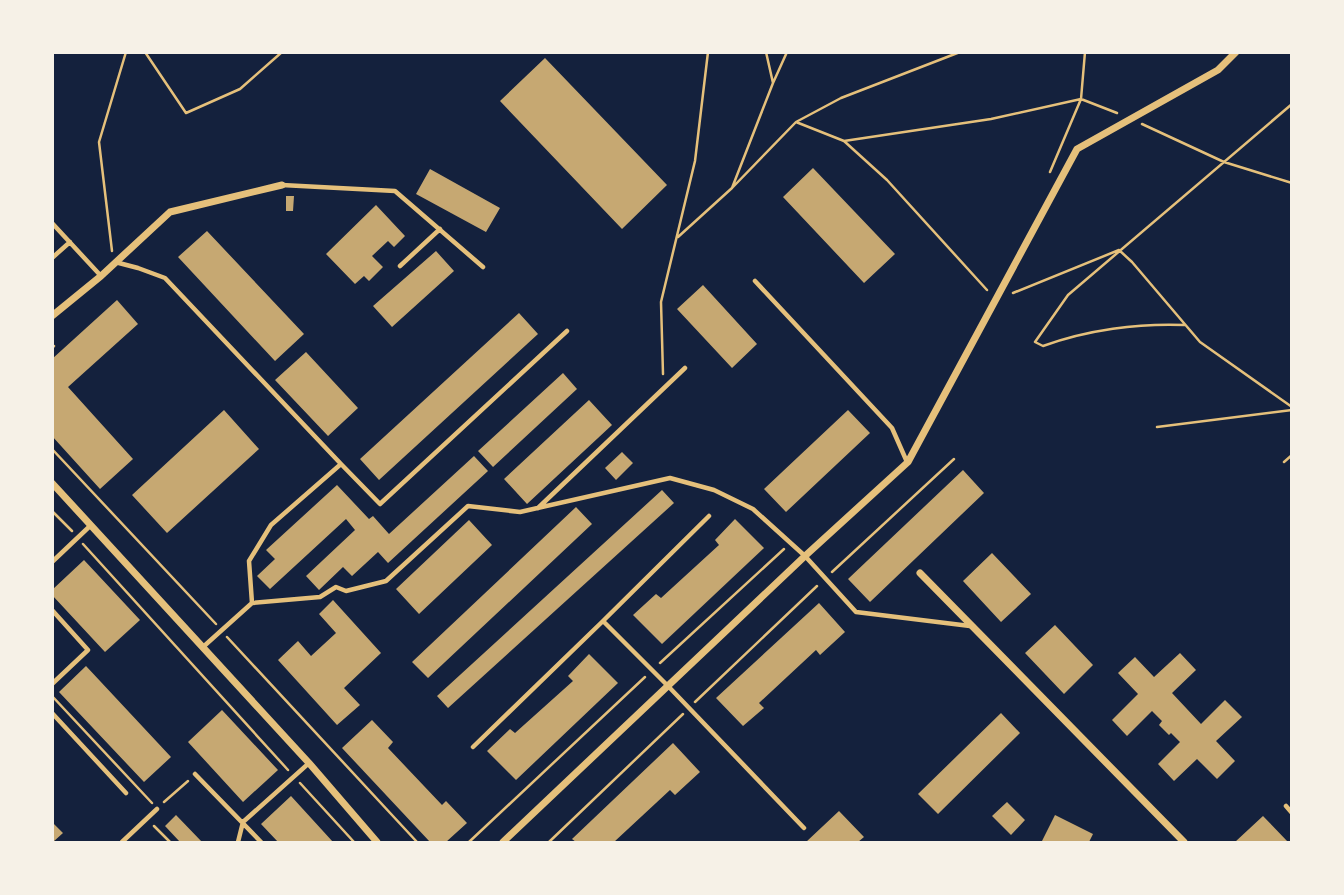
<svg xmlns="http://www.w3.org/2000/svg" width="1344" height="895" font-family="'PT Serif',serif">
	<rect width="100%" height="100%" fill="#14213d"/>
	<path fill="#c6a872" d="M545 58 667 185 622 229 500 101Z
		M813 168 895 254 864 283 783 197Z
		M430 169 500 208 486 232 416 194Z
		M286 196H294L293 211H286Z
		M376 205 405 236 394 247 388 241 372 256 383 267 369 281 364 276 355 284 326 254Z
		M207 231 304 334 275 361 178 257Z
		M436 251 454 271 392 327 373 306Z
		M703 285 757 344 732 368 677 309Z
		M117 300 138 324 68 387 133 459 100 489 52 436V359Z
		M519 313 538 334 379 480 360 459Z
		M306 352 358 408 328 436 275 380Z
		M563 373 577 389 493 467 478 451Z
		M589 400 612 425 527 504 504 479Z
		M224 410 259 449 167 533 132 495Z
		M848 410 870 433 786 512 764 489Z
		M622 452 633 463 616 480 605 468Z
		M474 456 488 471 388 563 378 552 352 576 343 567 319 590 306 576 355 530 346 519 270 589 257 576 275 559 266 550 337 485 369 519 373 516 389 534Z
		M963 470 984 493 870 602 848 579Z
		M662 490 674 503 448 708 437 696Z
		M576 507 592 524 428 678 412 662Z
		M735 519 764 548 662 644 633 615 656 594 661 598 719 545 715 540Z
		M469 520 492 545 419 614 396 589Z
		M992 553 1031 594 1001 622 963 581Z
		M84 560 140 620 105 652 52 595V590Z
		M333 600 381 653 344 688 360 705 337 725 278 660 298 641 311 656 336 633 319 614Z
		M819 603 845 632 820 655 816 650 759 703 764 708 743 726 716 698Z
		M1055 625 1093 665 1064 694 1025 653Z
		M1180 653 1196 670 1172 693 1201 724 1225 700 1242 717 1216 741 1235 761 1217 779 1197 759 1174 781 1158 764 1180 742 1171 733 1169 735 1159 725 1162 721 1152 711 1127 736 1112 720 1138 694 1118 673 1135 657 1154 677Z
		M589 654 618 683 516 780 487 751 510 729 515 733 573 681 568 676Z
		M86 666 171 757 144 782 59 692Z
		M222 710 278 770 243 802 188 742Z
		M1001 713 1020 733 938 814 918 794Z
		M372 720 393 742 388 748 442 805 446 801 467 823 446 842H430L342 748Z
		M673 743 700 772 675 795 670 790 614 842H576L572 839Z
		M291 796 333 842H278L261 824Z
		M1007 802 1025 820 1011 835 992 816Z
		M839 811 864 837 858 842H806Z
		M176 815 202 842H180L165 826Z
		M1055 815 1093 834 1089 842 1042 841Z
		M1263 816 1288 842H1235Z
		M52 822 63 833 53 842H52Z"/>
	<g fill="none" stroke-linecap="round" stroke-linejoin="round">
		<path stroke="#e5c07b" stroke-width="2.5" d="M145 52 186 113 240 89 282 52
			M766 52 773 83 732 188 796 122 844 141 887 180 987 290
			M773 83 787 52
			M796 122 841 98 960 52
			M1142 124 1224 162 1292 183
			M844 141 991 119 1081 99 1117 113
			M1050 172 1081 99 1085 52
			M678 237 732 188
			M112 251 99 142 126 52
			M1013 293 1119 250 1132 262 1200 342 1292 407
			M1185 325C1138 323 1087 330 1043 346L1035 342 1068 295 1292 104
			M52 348 54 346
			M663 374 661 302 695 161 708 52
			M1157 427 1292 410
			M52 449 216 624
			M1284 462 1292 455
			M52 511 72 531
			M83 544 288 770
			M832 572 954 459
			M227 637 417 842
			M660 663 784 549
			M52 696 152 803
			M695 702 817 586
			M300 783 354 842
			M164 802 188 781
			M154 826 170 842
			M469 842 645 677
			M549 842 683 714"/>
		<path stroke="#e5c07b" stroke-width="4.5" d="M282 185 395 191 483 267
			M52 223 101 276
			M52 258 70 242
			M115 262 138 268 165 278 341 464
			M400 266 440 229
			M755 281 892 428 907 462
			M538 508 685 368
			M52 562 90 526
			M252 603 249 561 271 525 341 464 380 504 567 331
			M52 610 88 650 52 684
			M603 621 709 516
			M203 647 252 603 320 597 336 587 346 591 386 581 468 506 520 512 670 478 714 490 753 509 805 556 856 612 970 626
			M52 713 126 793
			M473 747 603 621 668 686 804 828
			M195 774 261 842
			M1286 806 1292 813
			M122 842 157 809
			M238 842 243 822 309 763"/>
		<path stroke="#e5c07b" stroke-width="7" d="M52 316 101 276 170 212 282 185
			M52 483 309 763 377 842
			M920 573 1184 842
			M503 842 805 556 908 462 1077 149 1218 70 1236 52"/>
	</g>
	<rect width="1344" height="895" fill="none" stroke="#f6f1e7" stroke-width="108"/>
</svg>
